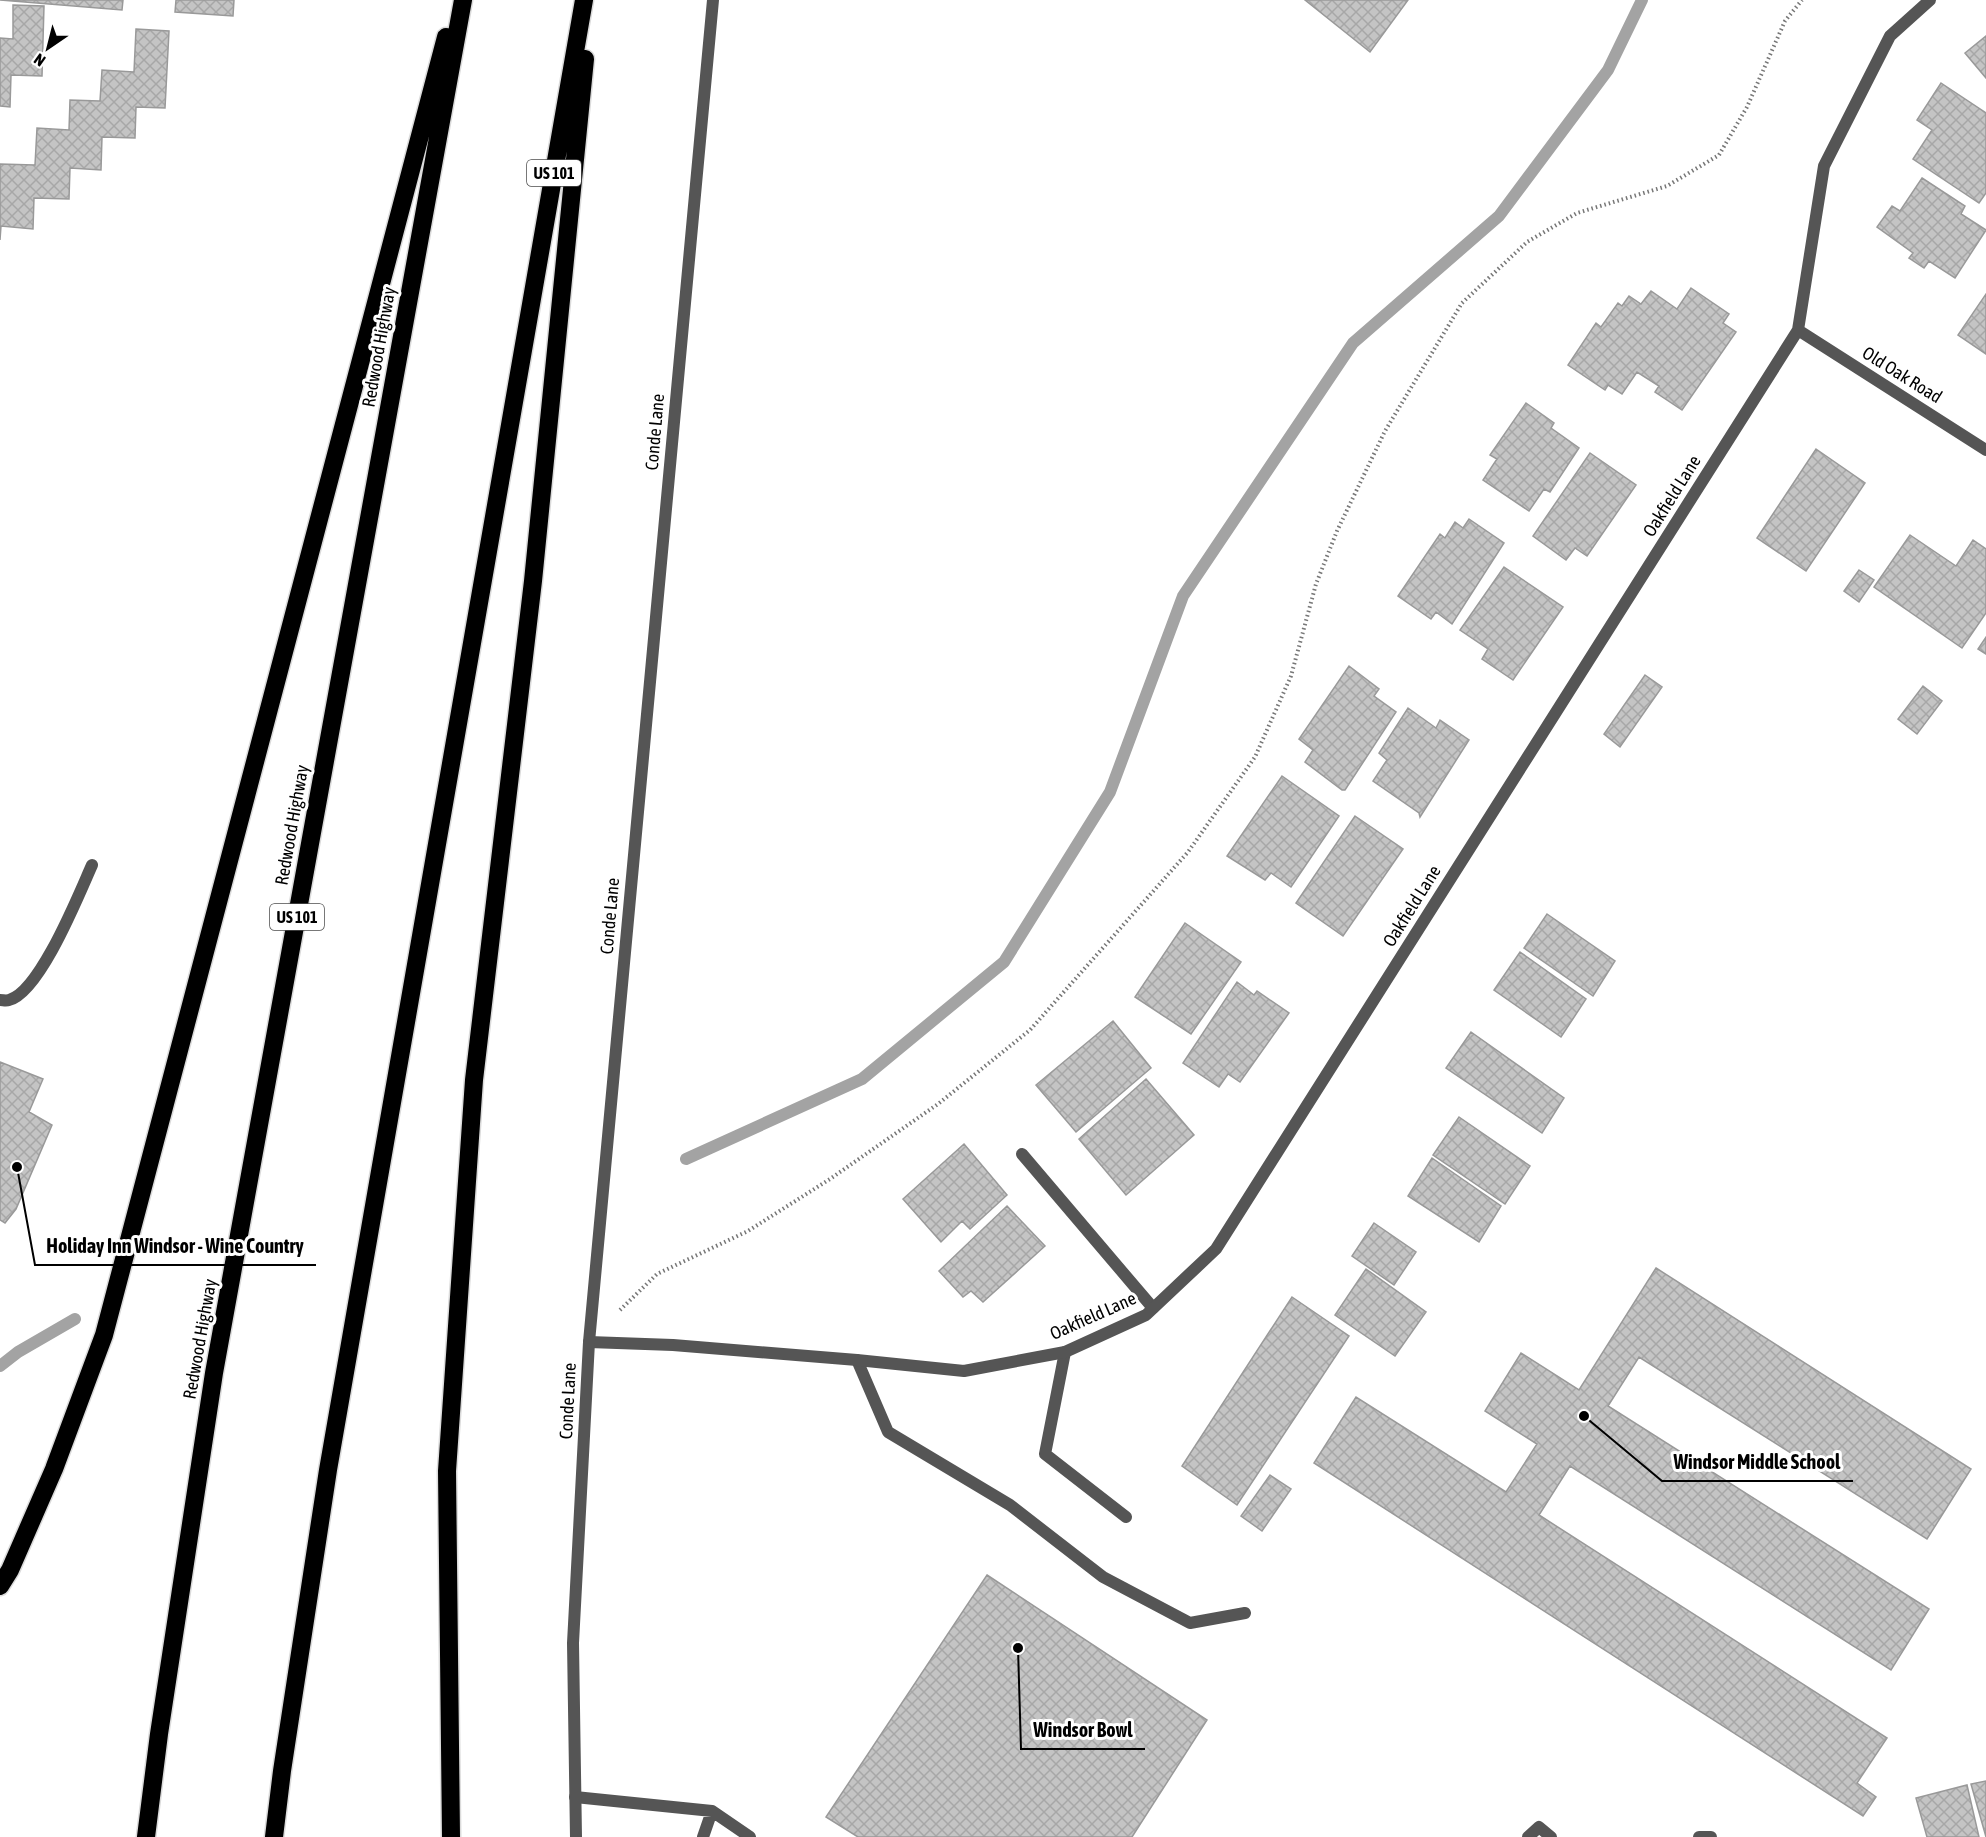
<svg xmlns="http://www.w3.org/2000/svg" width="1986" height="1837" font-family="'Asap Condensed',sans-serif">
	<defs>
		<pattern id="building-cross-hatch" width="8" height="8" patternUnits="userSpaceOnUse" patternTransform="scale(1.5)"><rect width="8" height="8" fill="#c4c4c4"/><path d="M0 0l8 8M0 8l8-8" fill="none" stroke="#a7a7a7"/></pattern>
	</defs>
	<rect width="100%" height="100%" fill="#fff"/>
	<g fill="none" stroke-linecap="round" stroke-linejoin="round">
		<path stroke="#a3a3a3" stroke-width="12" d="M686 1159 862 1079 1004 962 1110 792 1183 596 1353 343 1499 216 1608 70 1642 0
			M0 1366 18 1352 75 1319"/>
	</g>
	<path fill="url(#building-cross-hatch)" stroke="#999" stroke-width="1.5" d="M0 0H123L122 10Z
		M176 0H234L233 16 175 12Z
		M1305 0H1408L1370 52Z
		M13 5 44 6 42 76 11 75 10 107 0 106V38L13 39Z
		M136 29 169 31 165 108 136 107 135 138 102 137 101 170 70 168 69 199 34 198 33 229 1 226 0 240V164L35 165 37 128 69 130 70 100 100 101 102 70 134 72Z
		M1986 36V78L1965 53Z
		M1941 83 1986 113V193L1979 203 1913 159 1932 130 1917 120Z
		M1922 178 1965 206 1961 214 1986 230 1955 278 1929 261 1924 268 1909 258 1913 253 1877 227 1892 206 1900 211Z
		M1691 288 1729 314 1723 323 1736 332 1682 410 1655 392 1659 386 1637 372 1622 394 1608 385 1605 390 1568 365 1596 323 1601 327 1618 303 1622 306 1629 296 1641 304 1651 291 1677 309Z
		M1986 294V354L1958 335Z
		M1526 403 1554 423 1551 428 1579 448 1550 492 1544 489 1529 511 1483 480 1497 459 1490 455Z
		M1816 449 1865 483 1806 571 1757 538Z
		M1590 453 1636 485 1587 556 1575 548 1566 560 1533 536Z
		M1469 519 1504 543 1452 624 1436 612 1431 619 1398 596 1440 534 1445 538 1455 522 1463 528Z
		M1910 535 1956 566 1973 540 1986 549V613L1962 648 1874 587Z
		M1504 567 1563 607 1513 680 1482 659 1488 649 1460 630Z
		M1859 570 1874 580 1859 602 1844 591Z
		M1986 637V654L1978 649Z
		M1349 666 1379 689 1374 696 1396 712 1345 790H1342L1305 762 1313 750 1299 739Z
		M1645 675 1662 687 1620 747 1604 734Z
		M1923 686 1942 701 1917 734 1898 719Z
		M1408 708 1436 728 1440 720 1469 740 1420 817 1419 813 1373 781 1387 760 1379 753Z
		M1282 776 1339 816 1291 887 1271 873 1265 880 1227 856Z
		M1355 816 1403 849 1343 936 1296 903Z
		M1547 914 1615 961 1593 996 1524 948Z
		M1185 923 1241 962 1191 1034 1135 997Z
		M1520 952 1586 999 1561 1037 1494 990Z
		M1237 982 1254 995 1257 991 1289 1013 1240 1082 1228 1074 1219 1087 1183 1063Z
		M1113 1021 1151 1068 1076 1132 1036 1085Z
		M1471 1032 1564 1098 1542 1133 1446 1068Z
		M0 1062 43 1079 29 1112 52 1125 16 1209 5 1223 0 1220Z
		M1146 1079 1194 1135 1126 1195 1079 1139Z
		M1459 1117 1530 1166 1505 1204 1433 1155Z
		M964 1144 1007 1195 970 1229 962 1221 941 1242 903 1199Z
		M1432 1158 1501 1206 1479 1242 1408 1196Z
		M1007 1206 1045 1246 983 1302 971 1291 963 1297 939 1271Z
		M1374 1223 1416 1252 1394 1285 1352 1256Z
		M1656 1268 1971 1469 1927 1539 1639 1357 1608 1406 1929 1609 1891 1670 1570 1466 1539 1515 1887 1738 1857 1783 1876 1797 1863 1816 1314 1463 1356 1397 1506 1492 1537 1444 1485 1411 1521 1353 1579 1390Z
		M1366 1269 1426 1312 1395 1356 1335 1315Z
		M1292 1297 1349 1336 1237 1505 1182 1466Z
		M1270 1475 1291 1489 1262 1531 1241 1516Z
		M987 1575 1207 1720 1132 1837H858L826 1817Z
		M1986 1781V1837L1971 1784Z
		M1967 1785 1979 1837H1927L1916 1798Z"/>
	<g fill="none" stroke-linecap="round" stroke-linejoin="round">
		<g stroke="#dbdbdb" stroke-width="21">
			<path id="motorway" d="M0 1586 10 1570 54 1469 104 1335 446 37
				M146 1837 159 1734 214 1373 463 0
				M274 1837 282 1771 328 1470 584 0
				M451 1837 447 1471 474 1080 533 581 585 59"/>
		</g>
		<path stroke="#777" stroke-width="4" stroke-dasharray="1.5 3" stroke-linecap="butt" d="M620 1310 657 1274 748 1231 830 1179 938 1104 1030 1030 1188 852 1255 757 1291 676 1316 584 1337 531 1385 431 1462 303 1527 242 1577 213 1667 186 1719 155 1747 107 1785 21 1802 0"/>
		<path stroke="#555" stroke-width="12" d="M0 1000C3 1000 6 1001 9 1000 40 992 79 894 92 865
			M1022 1154 1153 1308
			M1065 1352 1045 1454 1126 1517
			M857 1360 888 1432 1010 1505 1103 1577 1190 1623 1245 1613
			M575 1797 712 1811 750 1837
			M703 1837 712 1811
			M1699 1837H1711"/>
		<path stroke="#555" stroke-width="12" d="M1798 330 1986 450
			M589 1342 673 1345 857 1360 964 1371 1065 1352 1146 1315 1216 1249 1798 330 1824 166 1890 36 1930 0
			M1528 1837 1539 1827 1551 1837"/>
		<path stroke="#555" stroke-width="12" d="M576 1837 573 1643 589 1342 713 0"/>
		<use href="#motorway" stroke="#000" stroke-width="18"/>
	</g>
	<g text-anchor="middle" stroke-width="6" stroke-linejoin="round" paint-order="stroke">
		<g fill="#fff" stroke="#4c4c4c" stroke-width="1.5">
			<rect x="527" y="160" width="54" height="26" rx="4.5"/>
			<rect x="270" y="904" width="54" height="26" rx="4.5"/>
		</g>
		<g font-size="16" font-weight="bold" fill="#000">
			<text x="554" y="179">US 101</text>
			<text x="297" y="923">US 101</text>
		</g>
		<g font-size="18" fill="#000" stroke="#fff">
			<text transform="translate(379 347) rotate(-80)" y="6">Redwood Highway</text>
			<text transform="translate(1902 375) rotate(32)" y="6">Old Oak Road</text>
			<text transform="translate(655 432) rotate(-85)" y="6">Conde Lane</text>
			<text transform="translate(1672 496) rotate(-58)" y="6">Oakfield Lane</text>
			<text transform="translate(292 825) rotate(-80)" y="6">Redwood Highway</text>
			<text transform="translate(1412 906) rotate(-58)" y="6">Oakfield Lane</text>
			<text transform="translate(610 916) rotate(-85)" y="6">Conde Lane</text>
			<text transform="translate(1093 1316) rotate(-24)" y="6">Oakfield Lane</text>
			<text transform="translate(200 1339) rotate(-80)" y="6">Redwood Highway</text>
			<text transform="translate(568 1401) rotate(-87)" y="6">Conde Lane</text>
		</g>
	</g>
	<path fill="none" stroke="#000" stroke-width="2" d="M17 1167L35 1265H316M1584 1416L1662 1481H1853M1018 1648L1021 1749H1145"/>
	<g fill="#000" stroke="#fff" stroke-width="2">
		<circle cx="17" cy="1167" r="6"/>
		<circle cx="1584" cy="1416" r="6"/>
		<circle cx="1018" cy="1648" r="6"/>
	</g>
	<g font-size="20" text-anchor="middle" font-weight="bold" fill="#000" stroke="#fff" stroke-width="6" stroke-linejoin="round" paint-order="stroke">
		<text x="175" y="1253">Holiday Inn Windsor - Wine Country</text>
		<text x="1757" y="1469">Windsor Middle School</text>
		<text x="1083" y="1737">Windsor Bowl</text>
	</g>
	<g transform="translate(48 48) rotate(215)" stroke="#ffffff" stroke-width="4.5" paint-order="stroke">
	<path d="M0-4.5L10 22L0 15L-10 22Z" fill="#000000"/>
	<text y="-9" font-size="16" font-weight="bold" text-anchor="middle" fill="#000000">N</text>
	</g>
</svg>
